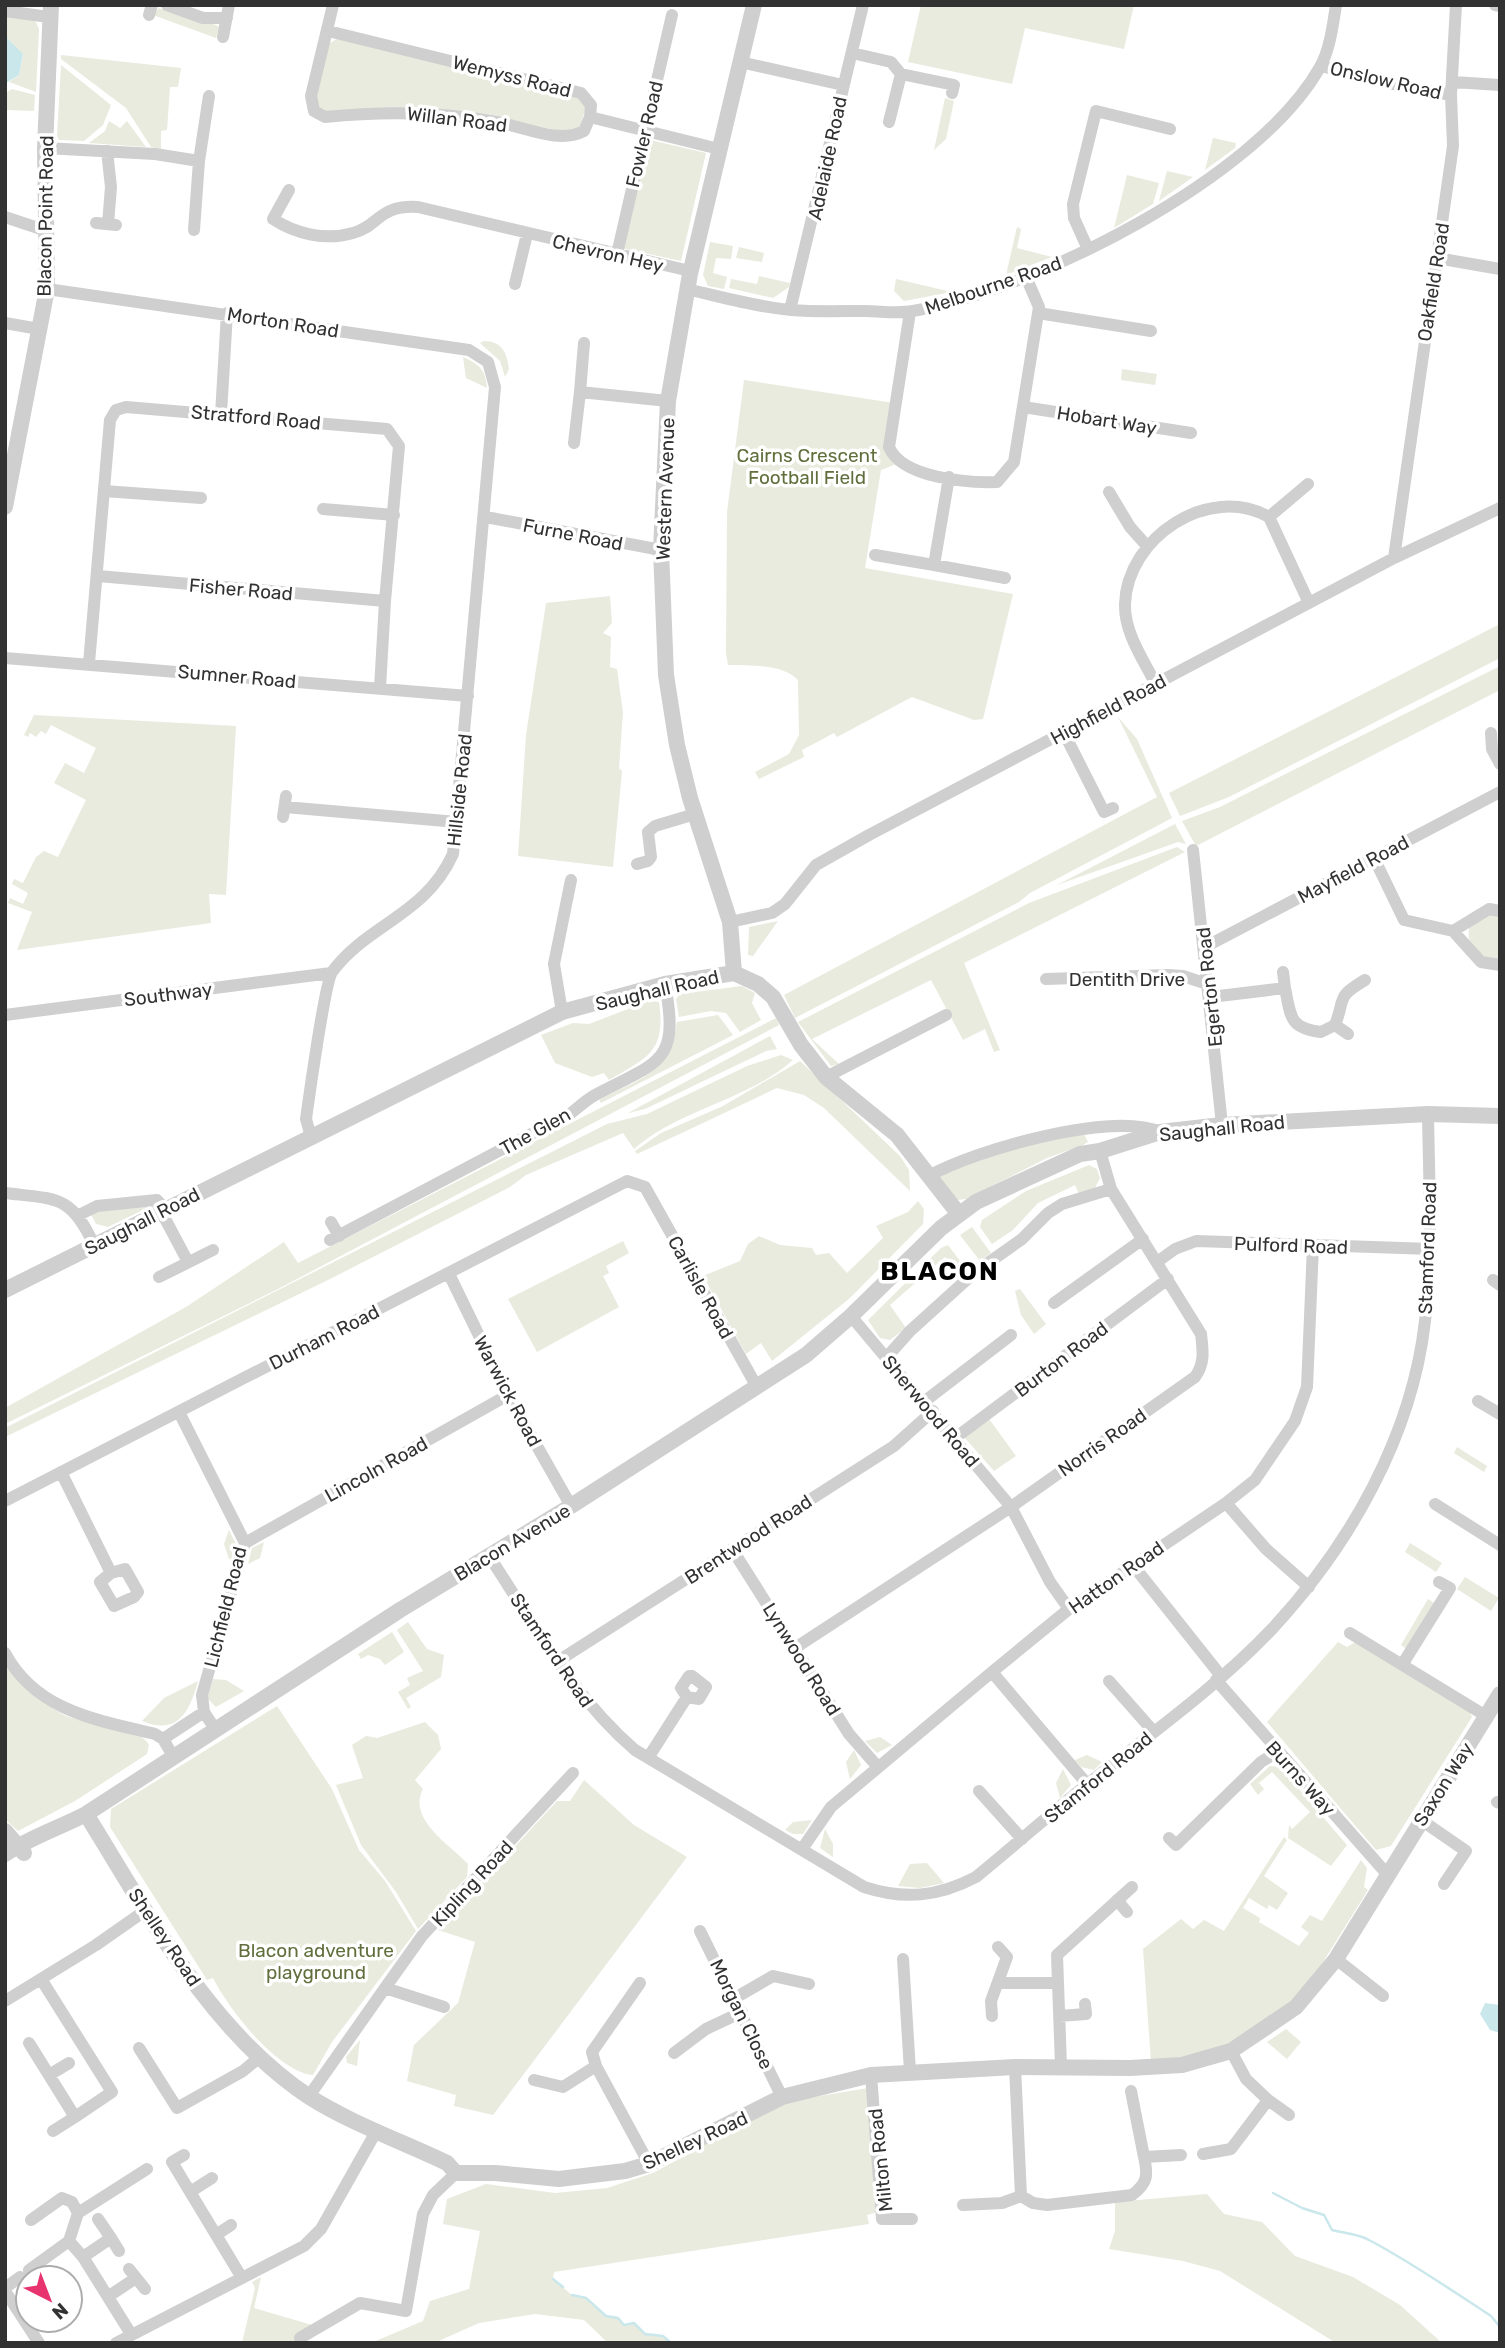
<svg xmlns="http://www.w3.org/2000/svg" width="1505" height="2348" font-family="Rubik,sans-serif">
	<rect width="100%" height="100%" fill="#fff"/>
	<path fill="#e8ebdd" d="M921 5H1134L1124 49 1025 28 1012 84 908 62Z
		M159 8C172 13 212 21 219 27L216 38 153 15Z
		M5 15 34 18 39 29 36 92 9 82 19 75 23 55 5 36Z
		M337 39 580 96 586 107 579 130 568 132 446 110 327 112 316 105 315 95 328 44Z
		M61 55 181 68 178 87H170L167 130 161 131V149L151 147 126 108 61 59Z
		M61 65 111 105 103 125 84 141 59 140 57 136Z
		M12 89 35 95 34 111 5 110V93Z
		M945 98 954 101 946 139 934 150Z
		M109 121 120 128 127 121 146 147 89 143 105 131Z
		M1213 138 1236 143 1235 148 1205 170Z
		M650 140 706 153 681 261 621 248 645 144Z
		M1167 171 1193 177 1159 201Z
		M1127 175 1159 183 1153 204 1114 228Z
		M1017 227 1021 229 1017 248 1052 257 1006 275Z
		M710 242 733 246 731 259 716 258 713 273 727 277 724 289 708 286 703 275Z
		M739 247 764 253 762 262 736 258Z
		M759 276 790 283 789 287 773 298 729 288 731 279 757 284Z
		M896 279 952 292 904 301 894 291Z
		M484 341C502 341 507 353 509 369L505 377 500 361 480 343Z
		M463 357C479 364 486 370 487 388L466 378Z
		M1122 369 1157 374 1155 385 1121 380Z
		M744 380 894 403 888 448 896 464 881 470 865 568 1013 594 983 719 974 720 912 697 837 737 834 733 802 750 804 757 759 779 755 772 789 754 799 735 798 680C782 663 750 666 728 665L726 653 727 512Z
		M610 596 612 623 603 633 611 637 610 667 617 669 623 713 619 768 622 771 613 867 518 856 526 735 546 603Z
		M1500 624V658L1229 797 1180 816 1169 793Z
		M1500 666V690L1196 846 1182 821 1220 807Z
		M34 715 236 726 226 895 209 894 211 923 17 950 32 912 8 903 10 898 23 904 28 893 12 884 14 879 23 883 36 857 44 851 58 857 86 800 54 783 65 763 84 773 96 748 51 725 46 734 41 731 36 737 30 733 28 737 24 735Z
		M1118 717 1137 739 1172 818 1030 893 1019 902 795 1018 784 995 1157 797Z
		M1175 824 1186 844 1178 842 1057 885Z
		M1177 847 1185 852 964 963 1000 1050 994 1052 985 1029 963 1040 931 980 812 1039 839 1064 831 1066 798 1022 1029 903Z
		M1490 913 1500 915V962C1482 959 1463 946 1470 925Z
		M778 921 753 956 748 955 749 927Z
		M742 986 755 993 752 1003 761 1020 740 1032 726 1013 711 1011 679 1017 676 999 680 994Z
		M649 1001 659 1002C666 1052 648 1057 609 1080L604 1073 592 1077 555 1063 541 1035 573 1023 589 1024Z
		M718 1015 733 1035 601 1103 599 1100C641 1078 669 1074 677 1022Z
		M776 1018 779 1025 278 1289 5 1424V1408L186 1307 284 1242 298 1263Z
		M770 1036 777 1049 766 1051 645 1109 628 1113Z
		M781 1055 793 1060C748 1100 680 1109 634 1149L623 1133 526 1175 510 1187 330 1279 5 1437V1428L607 1124 647 1114 747 1066Z
		M800 1061 900 1156 909 1170 910 1191 824 1108 804 1095 777 1088 637 1154 635 1151 661 1133 723 1106Z
		M1084 1134 1088 1142 1083 1145 1047 1158 966 1199 956 1200 936 1179 942 1173 1012 1149Z
		M1089 1165 1097 1169 1100 1178 1094 1190 1079 1194 1075 1185 1038 1203 1013 1230 992 1244 980 1227 982 1220 1026 1191Z
		M918 1201 924 1209 923 1224 850 1298 772 1361 761 1343 746 1354 703 1276 740 1261 748 1244 759 1236 780 1245 812 1248 816 1255 829 1253 847 1273 883 1238 876 1226 908 1212Z
		M149 1207 108 1227 96 1224 90 1212Z
		M972 1227 991 1253 980 1261 960 1235Z
		M623 1241 629 1253 606 1266 609 1273 603 1276 619 1307 537 1352 508 1299Z
		M948 1245 966 1269 961 1274 945 1257 890 1305 906 1328 890 1340 880 1338 868 1320 941 1248Z
		M1020 1289 1046 1324 1034 1334 1021 1315 1015 1291Z
		M989 1419 1016 1456 994 1471 964 1437Z
		M1457 1447 1487 1466 1484 1472 1454 1453Z
		M229 1530 237 1546 234 1561 229 1559 224 1544Z
		M264 1542 260 1558 248 1564 252 1548Z
		M1410 1543 1442 1563 1436 1572 1405 1552Z
		M1465 1577 1499 1598 1491 1611 1457 1589Z
		M1428 1599 1434 1603 1407 1649 1401 1645Z
		M408 1622 427 1649 444 1655 441 1677 406 1698 411 1707 408 1709 398 1692 410 1685 407 1678 423 1671 397 1630Z
		M392 1632 404 1652 385 1665 380 1659 368 1655 361 1659 358 1654Z
		M1357 1641 1469 1710 1472 1717 1391 1846 1376 1850 1267 1722 1338 1642 1347 1647Z
		M5 1659C23 1681 39 1702 64 1715 84 1725 140 1725 149 1745L147 1754 75 1801 18 1831 5 1819Z
		M213 1679 226 1680 244 1691 216 1707 207 1698Z
		M198 1681C190 1711 178 1736 142 1721L164 1698Z
		M277 1706 332 1789 359 1850 385 1881 416 1931 332 2042 313 2075C277 2071 229 2010 213 1978L207 1980 110 1827 111 1809Z
		M425 1722 438 1735 441 1749 415 1780 423 1789C407 1819 449 1844 468 1864L467 1877 418 1929 396 1892 361 1845 336 1785 363 1778 352 1745 366 1736 377 1738Z
		M880 1737 892 1745 877 1753 865 1741Z
		M854 1750 861 1765 850 1779 846 1762Z
		M1087 1755 1102 1762 1094 1770 1081 1767 1075 1760Z
		M1270 1766 1280 1767 1347 1845 1331 1866 1288 1838 1289 1825 1292 1829 1310 1812 1272 1772 1259 1783 1264 1789 1258 1795 1250 1784Z
		M1063 1769 1071 1785 1060 1798 1056 1783Z
		M584 1780 634 1825 687 1857 493 2115 454 2106 456 2095 407 2081 414 2045 458 2003 475 1942 438 1930 557 1801H570Z
		M812 1820 803 1834H793L785 1830 793 1822Z
		M825 1829 833 1844V1857L820 1848Z
		M1284 1837 1287 1840 1264 1876 1288 1893 1277 1910 1269 1905 1267 1909 1249 1898 1243 1908 1260 1918 1259 1922 1299 1946 1309 1933 1301 1927 1310 1915 1322 1921 1361 1860 1367 1868 1364 1887 1368 1890 1313 1978 1293 2001 1226 2046 1208 2053 1151 2062 1143 1949 1181 1919 1193 1929 1204 1920 1224 1931Z
		M927 1863 944 1883 920 1888 898 1886 910 1864Z
		M1286 2029 1301 2042 1287 2059 1267 2042Z
		M360 2040 357 2066 347 2063 346 2057Z
		M868 2088 878 2212 867 2215 869 2224 554 2272 553 2279 573 2296 586 2298 606 2316 618 2318 624 2324 634 2323 645 2334 663 2336 671 2343H608L584 2320 535 2314 479 2323 434 2343H371L423 2321 430 2301 469 2289 480 2231 443 2224 447 2199 486 2184 555 2193 607 2188 653 2173 784 2102Z
		M1207 2194 1224 2214 1262 2222 1295 2256 1353 2277 1400 2305 1442 2343H1336L1220 2271 1183 2261 1109 2249 1115 2231V2202Z
		M261 2277 254 2308 312 2325 300 2343H242L255 2288 252 2282Z"/>
	<path fill="#cae7ec" d="M5 36 23 54 19 75 6 83Z
		M1485 2003 1500 2005V2033L1490 2030 1480 2014Z"/>
	<g fill="none" stroke-linecap="round" stroke-linejoin="round">
		<path stroke="#cae7ec" stroke-width="2.5" d="M1273 2193 1302 2208 1324 2215 1332 2230C1343 2233 1359 2234 1369 2240 1411 2262 1451 2290 1491 2316L1500 2327
			M553 2279 563 2287
			M572 2295 586 2298 606 2316 618 2318 624 2325 634 2323 645 2334 663 2336 671 2343"/>
		<path stroke="#cfcfcf" stroke-width="12" d="M167 5 203 18H227
			M333 5 311 96 314 111 325 117C385 111 442 111 501 123 527 128 560 144 584 131L590 117
			M1495 5 1500 6
			M5 11 49 17
			M149 15 152 5
			M328 31 581 93 591 105 590 117 719 149
			M223 37 229 5
			M852 53 891 62 901 74 889 122
			M740 62 843 85
			M1321 65 1352 76 1451 95
			M901 74 954 85 952 93
			M1453 82 1500 85
			M45 148 155 154 199 161
			M107 151 111 187 108 224
			M289 190 273 219C296 234 325 241 353 233 380 226 377 205 418 207L690 271
			M5 217 44 230
			M96 223 116 225
			M194 230 199 161 209 96
			M1087 247 1074 218 1073 204 1096 111 1170 129
			M617 254 672 15
			M1437 258 1500 269
			M515 284 527 234
			M47 289 469 350 488 362 495 387 453 854C425 916 367 924 332 972 325 983 309 1097 306 1119L311 1137
			M687 289C721 297 757 307 791 310 815 312 841 311 865 311 880 311 898 314 913 311 1035 290 1258 178 1320 67 1330 50 1333 24 1336 5
			M790 310 863 5
			M910 312 889 447C902 478 967 483 997 482L1014 462 1039 307 1026 277
			M1038 313 1151 331
			M5 323 39 329
			M584 343 580 392 668 401
			M1023 407 1191 433
			M221 414 227 313
			M574 443 580 392
			M104 491 201 498
			M1109 492 1130 527 1147 546
			M323 509 394 515
			M486 517 661 550
			M1269 517 1308 484
			M875 555 934 565 949 477
			M1394 558 1453 146 1451 95 1456 5
			M934 565 1005 578
			M98 576 385 601
			M5 658 468 696
			M89 663 110 420 116 410 126 407 387 429 399 446 385 601 380 688
			M1155 683C1143 659 1124 632 1125 604 1127 538 1208 483 1269 517L1309 603
			M1064 733 1104 812 1113 808
			M1491 733 1492 749 1500 764
			M285 807 457 822
			M283 817 286 796
			M1193 850 1222 1125
			M1374 858 1404 920 1453 931 1489 909 1500 911
			M637 864 648 861 651 857 648 832 655 826 695 814
			M730 922 772 913 785 904 816 865 869 835 1394 558 1500 508
			M1453 931 1481 962 1500 965
			M1205 947 1500 792
			M1283 972 1285 988
			M1046 979 1168 975 1183 976 1207 984
			M1211 997 1285 988C1291 1017 1289 1028 1321 1032L1335 1025C1346 997 1335 998 1365 980
			M562 1012 554 964 571 880
			M5 1015 331 973
			M1335 1025 1348 1034
			M826 1077 946 1015
			M929 1176C975 1150 1112 1111 1160 1132
			M5 1193C57 1199 71 1195 94 1245
			M161 1211 188 1262
			M79 1215 97 1206 157 1200 165 1209
			M331 1222 339 1236
			M330 1240 531 1134C539 1131 548 1129 556 1124 570 1116 581 1103 595 1095 659 1061 680 1064 665 984
			M1157 1262 1175 1249 1196 1241 1431 1249
			M449 1274 508 1395 571 1506
			M159 1277 213 1250
			M1493 1280 1500 1285
			M1054 1303 1143 1239
			M851 1316 1011 1507 1050 1582 1069 1609
			M886 1358 910 1331 974 1273 1022 1239 1048 1213 1062 1204 1111 1189
			M925 1401 1011 1335
			M1478 1401 1500 1414
			M179 1412 245 1543 202 1695 204 1712 215 1729
			M955 1438 1168 1279
			M61 1472 111 1573 100 1582 114 1606 134 1597 138 1592 125 1569 111 1573
			M5 1501 627 1181 645 1187 757 1387
			M1226 1503 1266 1549 1309 1587
			M1435 1504 1500 1545
			M245 1543 508 1395
			M732 1549 849 1734 877 1766
			M489 1556C534 1624 573 1697 635 1750L864 1887C904 1900 938 1897 976 1877 1014 1846 1051 1813 1090 1782 1152 1733 1218 1686 1272 1629 1350 1545 1412 1436 1425 1321 1433 1252 1429 1183 1428 1114
			M1132 1564 1221 1676
			M1350 1633 1486 1716
			M795 1648 1011 1507 1195 1377C1205 1363 1203 1351 1201 1334L1111 1189 1100 1151
			M5 1653C36 1711 97 1720 155 1734L163 1739 173 1756
			M558 1661 894 1446 933 1411
			M1402 1665 1450 1588 1439 1582
			M992 1672 1087 1784
			M1216 1680 1387 1874
			M1109 1681 1154 1732
			M163 1739 204 1712
			M648 1758 687 1697 681 1688 689 1676H692L706 1687 699 1699 687 1697
			M979 1791 1022 1839
			M1497 1802 1500 1803
			M1421 1820 1466 1851 1444 1884
			M1169 1838 1176 1845 1261 1762 1277 1752
			M802 1849 831 1807 992 1672 1069 1609 1226 1503 1255 1480 1295 1421 1307 1387 1313 1246
			M1117 1900 1127 1912
			M700 1931 782 2097
			M903 1959 910 2071
			M1336 1959 1383 1996
			M640 1983 592 2052 596 2066 649 2164
			M998 1983H1057
			M385 1988 422 1936 573 1773
			M735 1998 773 1976 809 1984
			M5 2001 96 1945 146 1910
			M992 2016 991 2001 1007 1957 998 1947
			M1059 2016 1086 2014 1085 2004
			M29 2043 75 2117 112 2092 41 1979
			M139 2048 177 2108 243 2071 261 2056
			M674 2053 706 2029 742 2012
			M1061 2066 1057 1955 1132 1887
			M1015 2067 1021 2196
			M49 2075 69 2063
			M871 2075 882 2219H912
			M534 2080 563 2087 596 2066
			M1131 2091 1144 2157 1181 2155
			M309 2096 385 1988 444 2007
			M1268 2100 1289 2115
			M53 2131 75 2117
			M1203 2154 1231 2149 1268 2100 1246 2079 1231 2051
			M184 2155 172 2162 242 2278
			M190 2192 212 2178
			M963 2205 1002 2203 1021 2196 1033 2203 1047 2205 1132 2195C1148 2183 1148 2175 1144 2157
			M78 2213 147 2169
			M31 2220 62 2198 72 2202 78 2213 69 2241 29 2270 34 2278
			M216 2235 231 2225
			M111 2238 119 2251
			M69 2241 83 2257 131 2334
			M83 2257 111 2238 98 2219
			M129 2269 145 2289
			M5 2288 20 2277
			M5 2291 39 2343
			M109 2296 136 2278
			M300 2338 360 2303 406 2311 423 2214 433 2195 456 2173
			M116 2343 304 2246 321 2229 377 2130"/>
		<path stroke="#cfcfcf" stroke-width="16" d="M5 507 47 289 45 148 51 5
			M734 973 730 922 690 798 677 745 666 675 661 550 668 401 690 274 754 5
			M5 1290 562 1012 665 984 734 973 758 984 773 997 801 1045 826 1077 897 1135 958 1213
			M86 1814C147 1912 209 2030 308 2096 348 2122 403 2142 447 2163L456 2173H495L559 2179 625 2171 649 2164 782 2097 871 2075 1015 2067 1130 2068 1182 2065 1231 2051 1296 2007 1336 1959 1500 1694
			M5 1831 24 1853
			M5 1854C31 1837 59 1828 86 1814L400 1610 571 1506 806 1355 851 1316 941 1228 976 1202 1080 1154 1100 1151 1160 1132 1222 1125 1428 1114 1500 1116"/>
	</g>
	<g text-anchor="middle" stroke-width="7" stroke-linejoin="round" paint-order="stroke">
		<g font-size="19" fill="#323232" stroke="#fff">
			<text transform="translate(512 76) rotate(14)" y="7">Wemyss Road</text>
			<text transform="translate(1386 80) rotate(13)" y="7">Onslow Road</text>
			<text transform="translate(457 119) rotate(7)" y="7">Willan Road</text>
			<text transform="translate(644 134) rotate(-77)" y="7">Fowler Road</text>
			<text transform="translate(827 158) rotate(-78)" y="7">Adelaide Road</text>
			<text transform="translate(45 216) rotate(-89)" y="7">Blacon Point Road</text>
			<text transform="translate(608 253) rotate(13)" y="7">Chevron Hey</text>
			<text transform="translate(1433 282) rotate(-81)" y="7">Oakfield Road</text>
			<text transform="translate(993 285) rotate(-19)" y="7">Melbourne Road</text>
			<text transform="translate(283 322) rotate(9)" y="7">Morton Road</text>
			<text transform="translate(256 417) rotate(5)" y="7">Stratford Road</text>
			<text transform="translate(1107 420) rotate(9)" y="7">Hobart Way</text>
			<text transform="translate(665 489) rotate(-88)" y="7">Western Avenue</text>
			<text transform="translate(573 534) rotate(11)" y="7">Furne Road</text>
			<text transform="translate(241 589) rotate(5)" y="7">Fisher Road</text>
			<text transform="translate(237 676) rotate(5)" y="7">Sumner Road</text>
			<text transform="translate(1108 709) rotate(-28)" y="7">Highfield Road</text>
			<text transform="translate(459 790) rotate(-84)" y="7">Hillside Road</text>
			<text transform="translate(1353 869) rotate(-28)" y="7">Mayfield Road</text>
			<text x="1127" y="986">Dentith Drive</text>
			<text transform="translate(1209 987) rotate(-96)" y="7">Egerton Road</text>
			<text transform="translate(657 990) rotate(-13)" y="7">Saughall Road</text>
			<text transform="translate(168 994) rotate(-7)" y="7">Southway</text>
			<text transform="translate(1222 1128) rotate(-6)" y="7">Saughall Road</text>
			<text transform="translate(535 1131) rotate(-29)" y="7">The Glen</text>
			<text transform="translate(142 1221) rotate(-27)" y="7">Saughall Road</text>
			<text transform="translate(1291 1245) rotate(2)" y="7">Pulford Road</text>
			<text transform="translate(1427 1248) rotate(-88)" y="7">Stamford Road</text>
			<text transform="translate(701 1287) rotate(61)" y="7">Carlisle Road</text>
			<text transform="translate(324 1337) rotate(-27)" y="7">Durham Road</text>
			<text transform="translate(1061 1359) rotate(-37)" y="7">Burton Road</text>
			<text transform="translate(508 1391) rotate(62)" y="7">Warwick Road</text>
			<text transform="translate(931 1411) rotate(50)" y="7">Sherwood Road</text>
			<text transform="translate(1102 1442) rotate(-35)" y="7">Norris Road</text>
			<text transform="translate(376 1469) rotate(-29)" y="7">Lincoln Road</text>
			<text transform="translate(748 1539) rotate(-33)" y="7">Brentwood Road</text>
			<text transform="translate(512 1542) rotate(-31)" y="7">Blacon Avenue</text>
			<text transform="translate(1116 1577) rotate(-35)" y="7">Hatton Road</text>
			<text transform="translate(225 1607) rotate(-76)" y="7">Lichfield Road</text>
			<text transform="translate(552 1650) rotate(56)" y="7">Stamford Road</text>
			<text transform="translate(802 1659) rotate(58)" y="7">Lynwood Road</text>
			<text transform="translate(1098 1777) rotate(-39)" y="7">Stamford Road</text>
			<text transform="translate(1301 1778) rotate(48)" y="7">Burns Way</text>
			<text transform="translate(1443 1784) rotate(-58)" y="7">Saxon Way</text>
			<text transform="translate(472 1883) rotate(-47)" y="7">Kipling Road</text>
			<text transform="translate(165 1937) rotate(56)" y="7">Shelley Road</text>
			<text transform="translate(742 2014) rotate(64)" y="7">Morgan Close</text>
			<text transform="translate(695 2140) rotate(-25)" y="7">Shelley Road</text>
			<text transform="translate(880 2160) rotate(-96)" y="7">Milton Road</text>
		</g>
		<g font-size="19" fill="#616f3d" stroke="#fff">
			<text x="807" y="462">Cairns Crescent<tspan x="807" dy="22">Football Field</tspan></text>
			<text x="316" y="1957">Blacon adventure<tspan x="316" dy="22">playground</tspan></text>
		</g>
		<g font-size="26" font-weight="bold" letter-spacing="2" fill="#000" stroke="#fff">
			<text x="940" y="1280">BLACON</text>
		</g>
	</g>
	<rect width="1505" height="2348" fill="none" stroke="#323232" stroke-width="14"/>
	<g transform="translate(49 2299) rotate(138)"><circle r="33" fill="#ffffff" stroke="#adadad" stroke-width="2"/>
	<path d="M0-5L12 26L0 18L-12 26Z" fill="#e8346e"/>
	<text y="-10" font-size="19" font-weight="bold" text-anchor="middle" fill="#323232">N</text>
	</g>
</svg>
